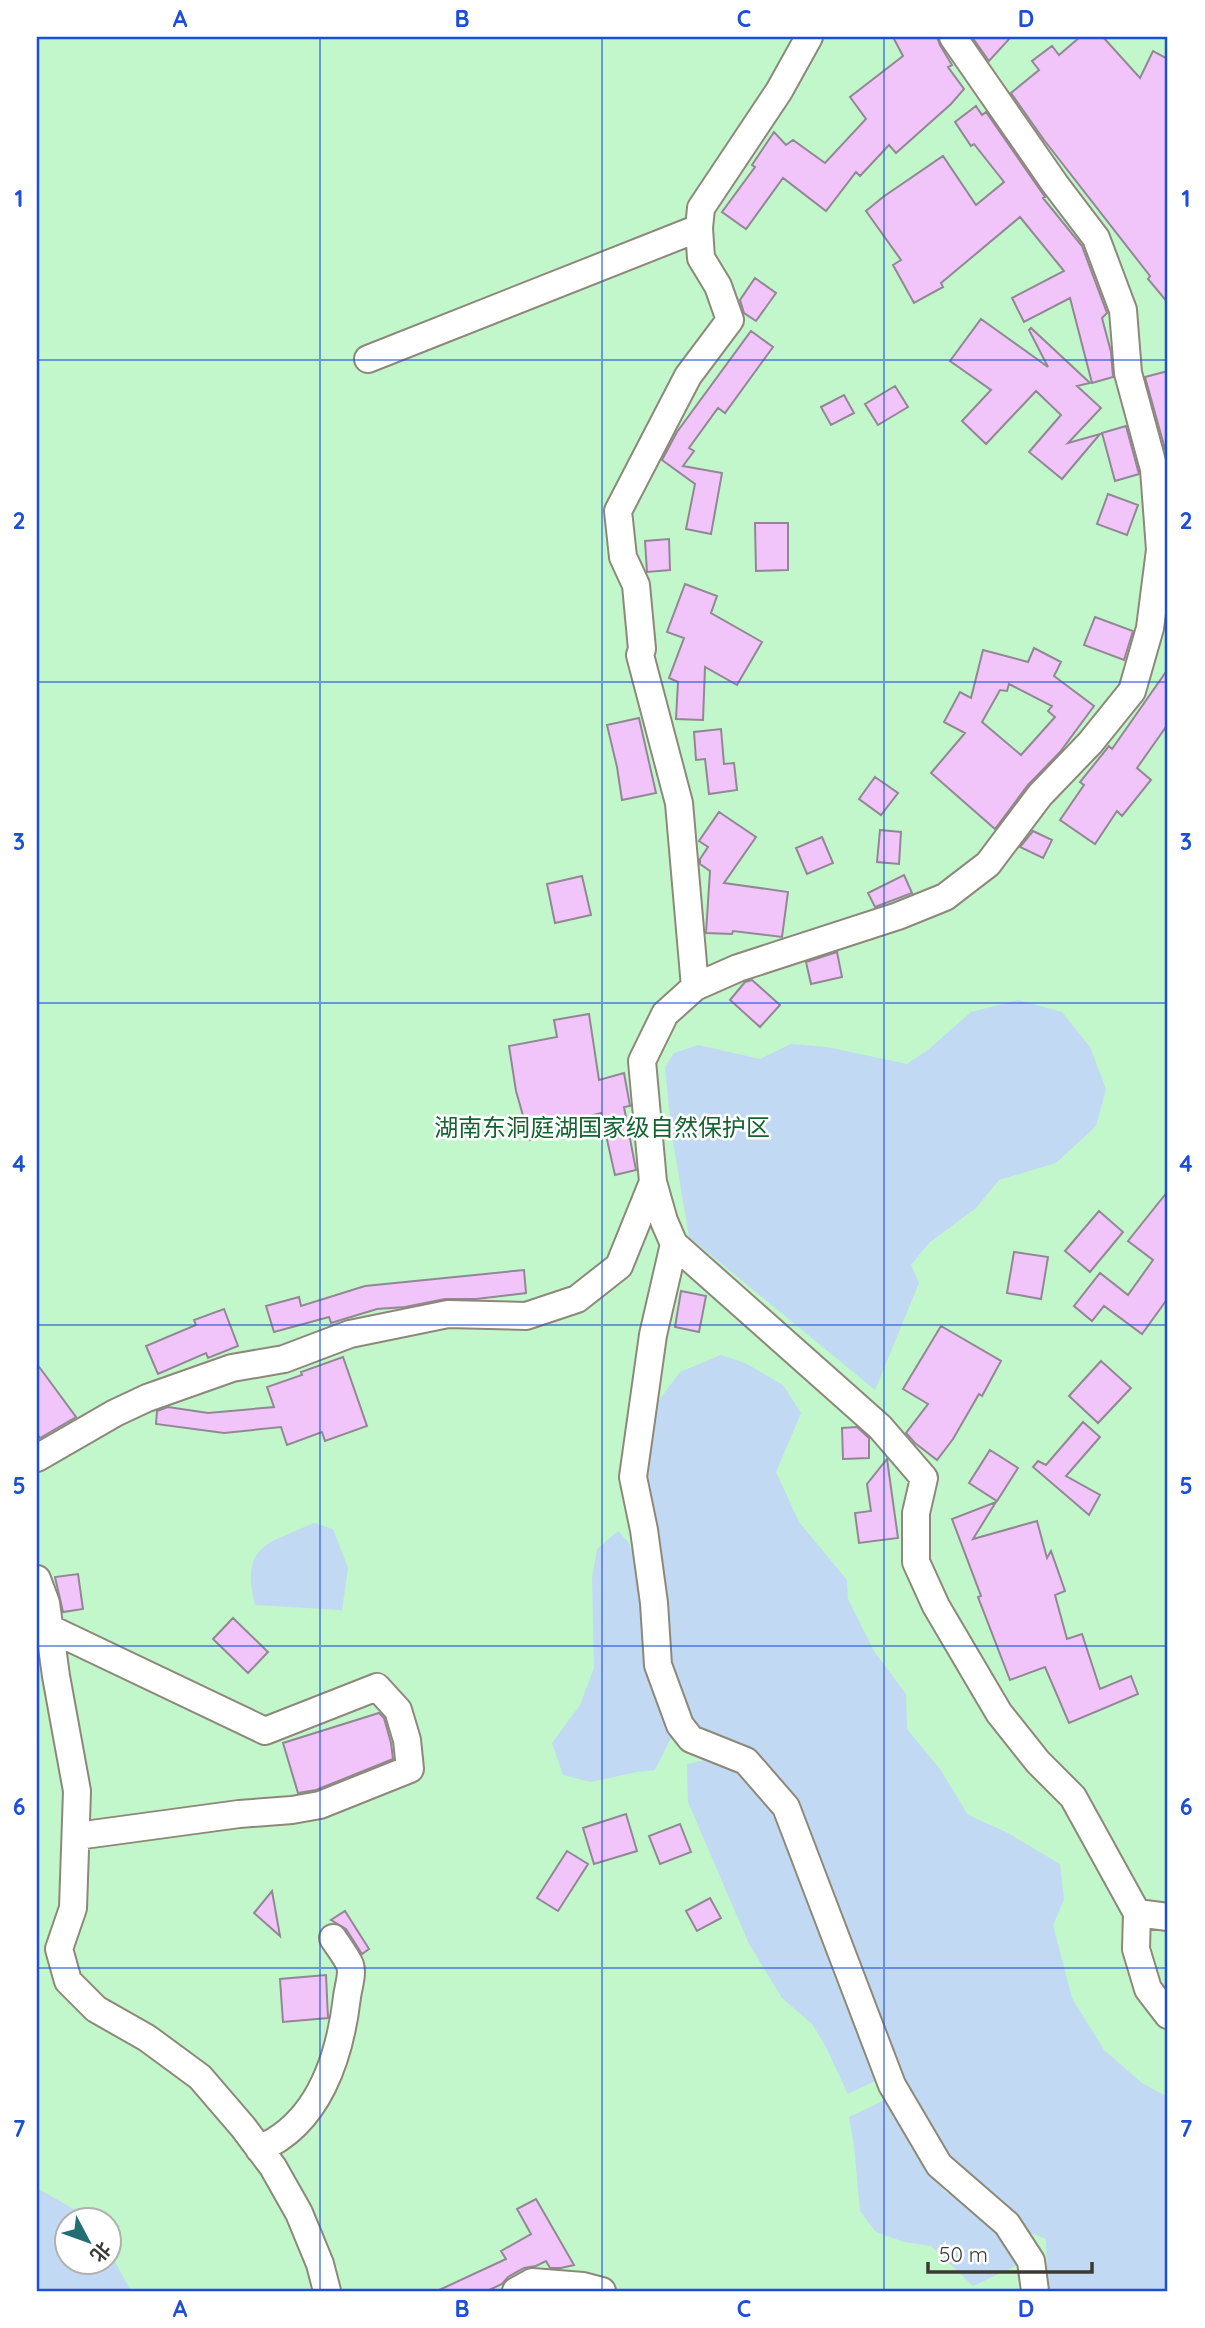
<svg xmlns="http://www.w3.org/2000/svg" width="1205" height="2328" font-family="Quicksand,'Noto Sans SC',sans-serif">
	<rect width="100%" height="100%" fill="#fbf6e6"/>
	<path fill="#c1f7cb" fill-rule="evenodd" d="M37 37H1168V2291H37ZM66 2220H108V2262H66Z"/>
	<path fill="#c1d9f2" d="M1018 1000 1062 1012 1090 1047 1106 1089 1096 1126 1056 1163 999 1180 976 1208 929 1243 911 1265 919 1283 875 1390 689 1237 671 1129 665 1067 674 1053 698 1045 760 1059 791 1044 827 1047 907 1064 929 1049 971 1012Z
		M721 1355 745 1363 783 1385 801 1413 776 1472 799 1522 847 1580 848 1599 874 1651 906 1694 907 1729 940 1769 968 1815 1006 1832 1060 1864 1064 1900 1053 1925 1072 1998 1104 2050 1142 2083 1168 2097V2291H1050L1047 2272 1046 2239 1020 2229 949 2163 897 2079 813 1841 705 1731 687 1718 662 1661 667 1597 663 1561 653 1531 644 1466 650 1428 657 1403 680 1372Z
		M314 1523 333 1529 348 1568 342 1610 255 1605C240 1545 267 1544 314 1523Z
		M618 1531 629 1543 645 1593 673 1734 655 1770 636 1772 591 1782 563 1775 552 1743 580 1705 594 1668 592 1578 597 1549Z
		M709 1759 742 1768 782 1813 883 2077 848 2094 825 2045 812 2024 782 1998 749 1944 688 1802 687 1764Z
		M887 2099 911 2148 945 2192 983 2209 1022 2263 973 2286 931 2246 904 2242 876 2232 860 2211 854 2145 849 2117Z
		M37 2188 91 2219 66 2220V2262H108L109 2251 131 2291H37Z"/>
	<path fill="#f2c5fa" stroke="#928794" stroke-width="2" fill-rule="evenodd" d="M893 37H937L940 45 952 65 948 67 964 89 951 104 896 153 889 145 860 176 856 172 826 211 783 178 746 229 722 212 755 167 752 165 774 132 786 145 793 140 825 163 866 119 850 97 903 56Z
		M972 37H1011L989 61Z
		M1080 37H1103L1140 78 1153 51 1168 59V303L1148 279 1150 276 1044 140 1011 93 1039 70 1032 61 1052 46 1059 55Z
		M976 106 982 115 986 112 1045 197 1043 198 1082 246 1107 313 1102 318 1111 352 1113 377 1092 383 1070 298 1024 322 1012 298 1064 271 1020 217 941 283 943 287 914 303 893 265 901 260 866 211 883 197 943 156 976 205 1004 182 974 144 971 146 955 122Z
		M755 278 776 293 756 321 744 313 740 300Z
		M981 319 1048 367 1029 330 1031 328 1090 383 1077 386 1101 408 1068 443 1100 434 1062 479 1029 452 1061 415 1036 391 986 444 962 421 991 390 950 361Z
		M751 331 773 347 725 413 718 408 689 448 694 451 683 466 722 473 711 534 686 529 695 484 662 460 677 432Z
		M1168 371V449H1165L1145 377Z
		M895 386 908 407 878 425 865 404Z
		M844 395 854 413 831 425 821 407Z
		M1126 426 1139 474 1115 481 1102 433Z
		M1108 494 1138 505 1127 535 1097 524Z
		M755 523H788V570L756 571Z
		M669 539 670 570 647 572 645 541Z
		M685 584 717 596 711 613 762 642 737 685 705 667 703 720 676 719 678 682 669 678 684 638 667 632Z
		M1095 617 1133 631 1124 660 1084 645Z
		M1034 648 1061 662 1054 676 1094 706 1060 752 1028 785 995 829 931 773 965 733 944 722 960 692 971 698 983 650 1028 662ZM1009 684 1052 706 1048 711 1055 717 1021 755 982 722 1000 690 1007 691Z
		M1168 669V724L1137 768 1151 780 1122 816 1117 811 1095 844 1060 820 1084 785 1080 782 1109 746 1112 749Z
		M639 718 656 793 622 800 617 767 607 725Z
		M721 729 724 764 734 763 737 790 709 794 705 759 696 760 694 732Z
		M875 777 898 793 881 815 859 799Z
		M719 812 756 837 724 883 788 892 782 937 733 931 732 934 706 933 710 871 700 864V859L708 847 699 841Z
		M880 830 901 832 899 864 877 862Z
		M1033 831 1052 840 1043 858 1020 847Z
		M822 837 833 863 807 874 796 848Z
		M904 875 912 893 875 907 868 893Z
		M582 876 591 915 555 923 547 884Z
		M837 952 842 977 811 984 806 962Z
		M752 980 780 1005 760 1027 730 1000 745 982Z
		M589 1014 599 1080 624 1073 630 1106 624 1107 636 1170 615 1175 601 1113 560 1124 562 1131 530 1140 516 1091 509 1046 557 1037 554 1020Z
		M1168 1191V1298L1142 1334 1104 1306 1092 1321 1074 1306 1100 1273 1128 1295 1153 1260 1128 1241Z
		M1099 1211 1123 1232 1090 1272 1065 1251Z
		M1014 1252 1048 1257 1041 1299 1007 1293Z
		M524 1270 526 1293 476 1299H445L405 1307 377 1309 331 1323 329 1317 274 1332 266 1306 299 1297 301 1306 365 1286Z
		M681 1291 706 1296 699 1332 675 1327Z
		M224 1309 238 1346 208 1358 206 1353 158 1374 146 1346 196 1325 194 1320Z
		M941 1326 1001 1361 982 1396 979 1394 953 1439 937 1460 915 1443 906 1433 928 1404 903 1389Z
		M343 1357 367 1426 325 1441 322 1432 287 1445 281 1427 224 1433 156 1424 157 1411 168 1407 208 1413 274 1407 267 1387 302 1375 301 1372Z
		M1101 1361 1131 1388 1098 1423 1069 1396Z
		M37 1364 76 1417 40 1438 37 1434Z
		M1083 1422 1100 1437 1066 1476 1100 1495 1089 1515 1033 1467 1038 1461 1046 1465Z
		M857 1427 869 1438V1458L843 1459 842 1428Z
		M990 1450 1018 1468 997 1501 969 1483Z
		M887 1459 898 1538 859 1543 855 1513 871 1511 867 1484Z
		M996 1502 973 1539 1037 1521 1047 1558 1051 1551 1065 1591 1055 1595 1067 1639 1082 1634 1100 1689 1131 1676 1138 1694 1069 1723 1045 1667 1010 1680 978 1597 981 1596 952 1519Z
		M78 1574 83 1609 63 1612 55 1577Z
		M233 1618 268 1652 248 1673 213 1639Z
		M379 1713 384 1718 391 1743 393 1759 316 1790 298 1793 283 1743Z
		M626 1814 637 1851 594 1864 583 1828Z
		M680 1824 691 1852 660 1864 649 1836Z
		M567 1851 588 1864 558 1911 537 1898Z
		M272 1891 280 1936 254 1913Z
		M710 1898 721 1918 697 1931 686 1911Z
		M345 1911 369 1949 362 1954 346 1929 331 1920Z
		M326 1975 328 2018 283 2022 280 1979Z
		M536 2199 574 2265 561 2268H550L546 2261 536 2266 524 2268 508 2277 502 2284 487 2291H437L506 2259 501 2251 531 2234 517 2209Z"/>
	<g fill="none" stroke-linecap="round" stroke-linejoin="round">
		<g stroke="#8d8879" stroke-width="30">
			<path id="street" d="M953 37 1055 184 1096 238 1123 310 1128 373 1154 469 1160 550 1150 628 1132 691 1090 743 1040 795 988 864 945 897 898 916 738 968 695 987 665 1014 642 1061 653 1182 664 1221 674 1244 880 1427 924 1478 916 1513V1562L936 1606 999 1713 1038 1762 1073 1797 1137 1913 1168 1917
				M368 359 699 228
				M695 987 679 803 640 655 642 649 636 585 623 557 618 511 688 376 730 320 718 286 701 258 699 228 701 208 779 91 809 37
				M674 1244 653 1335 633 1477 644 1530 654 1603 658 1665 680 1725 691 1739 746 1761 786 1807 892 2085 939 2165 1007 2224 1031 2261 1035 2291
				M37 1458 115 1413 147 1398 232 1368 284 1359 350 1334 448 1314 526 1316 577 1299 619 1266 653 1182
				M37 1579 46 1603 56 1676 77 1791 73 1908 59 1949 68 1981 96 2009 147 2038 200 2077 243 2127 273 2167 299 2213 320 2264 327 2291
				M49 1628 265 1731 377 1687 398 1710 407 1740 410 1769 320 1805 292 1810 239 1814 77 1836
				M1137 1913 1136 1949 1148 1989 1168 2015
				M259 2149C319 2124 340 2056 347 1997 348 1988 353 1974 350 1965 346 1956 338 1946 333 1938
				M516 2291 532 2282 583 2286 602 2291"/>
		</g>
		<use href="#street" stroke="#fff" stroke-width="26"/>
	</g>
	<path fill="none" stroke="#1d4ed8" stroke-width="2" stroke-opacity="0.55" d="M320 37V2291M602 37V2291M884 37V2291M37 360H1168M37 682H1168M37 1003H1168M37 1325H1168M37 1646H1168M37 1968H1168"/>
	<g text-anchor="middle" stroke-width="5" stroke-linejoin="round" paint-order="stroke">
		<g font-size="24" fill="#136430" stroke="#fff">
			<text x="602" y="1136">湖南东洞庭湖国家级自然保护区</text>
		</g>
	</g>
	<rect width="1205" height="2328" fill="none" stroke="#ffffff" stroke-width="77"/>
	<g transform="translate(88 2241) rotate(131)"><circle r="33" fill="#ffffff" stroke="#b1b0ae" stroke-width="2"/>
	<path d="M0-5L12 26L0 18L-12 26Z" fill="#236e74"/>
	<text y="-10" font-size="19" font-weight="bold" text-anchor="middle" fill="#3c3a34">北</text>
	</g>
	<path d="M928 2262v10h164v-10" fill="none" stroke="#3c3a34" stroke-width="3.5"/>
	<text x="939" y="2262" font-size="21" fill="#3c3a34" stroke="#ffffff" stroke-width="5" paint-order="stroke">50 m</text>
	<rect x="38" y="38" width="1128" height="2252" fill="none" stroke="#1d4ed8" stroke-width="2.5"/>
	<g font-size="23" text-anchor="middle" font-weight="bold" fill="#1d4ed8">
		<text x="180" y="27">A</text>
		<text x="462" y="27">B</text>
		<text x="744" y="27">C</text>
		<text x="1026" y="27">D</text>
		<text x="19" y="207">1</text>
		<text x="1186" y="207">1</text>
		<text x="19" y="529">2</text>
		<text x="1186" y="529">2</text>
		<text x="19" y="850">3</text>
		<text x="1186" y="850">3</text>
		<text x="19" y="1172">4</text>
		<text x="1186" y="1172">4</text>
		<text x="19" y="1494">5</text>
		<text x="1186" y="1494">5</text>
		<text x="19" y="1815">6</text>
		<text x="1186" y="1815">6</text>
		<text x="19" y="2137">7</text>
		<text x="1186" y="2137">7</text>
		<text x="180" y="2317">A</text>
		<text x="462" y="2317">B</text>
		<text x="744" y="2317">C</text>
		<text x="1026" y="2317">D</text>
	</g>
</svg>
